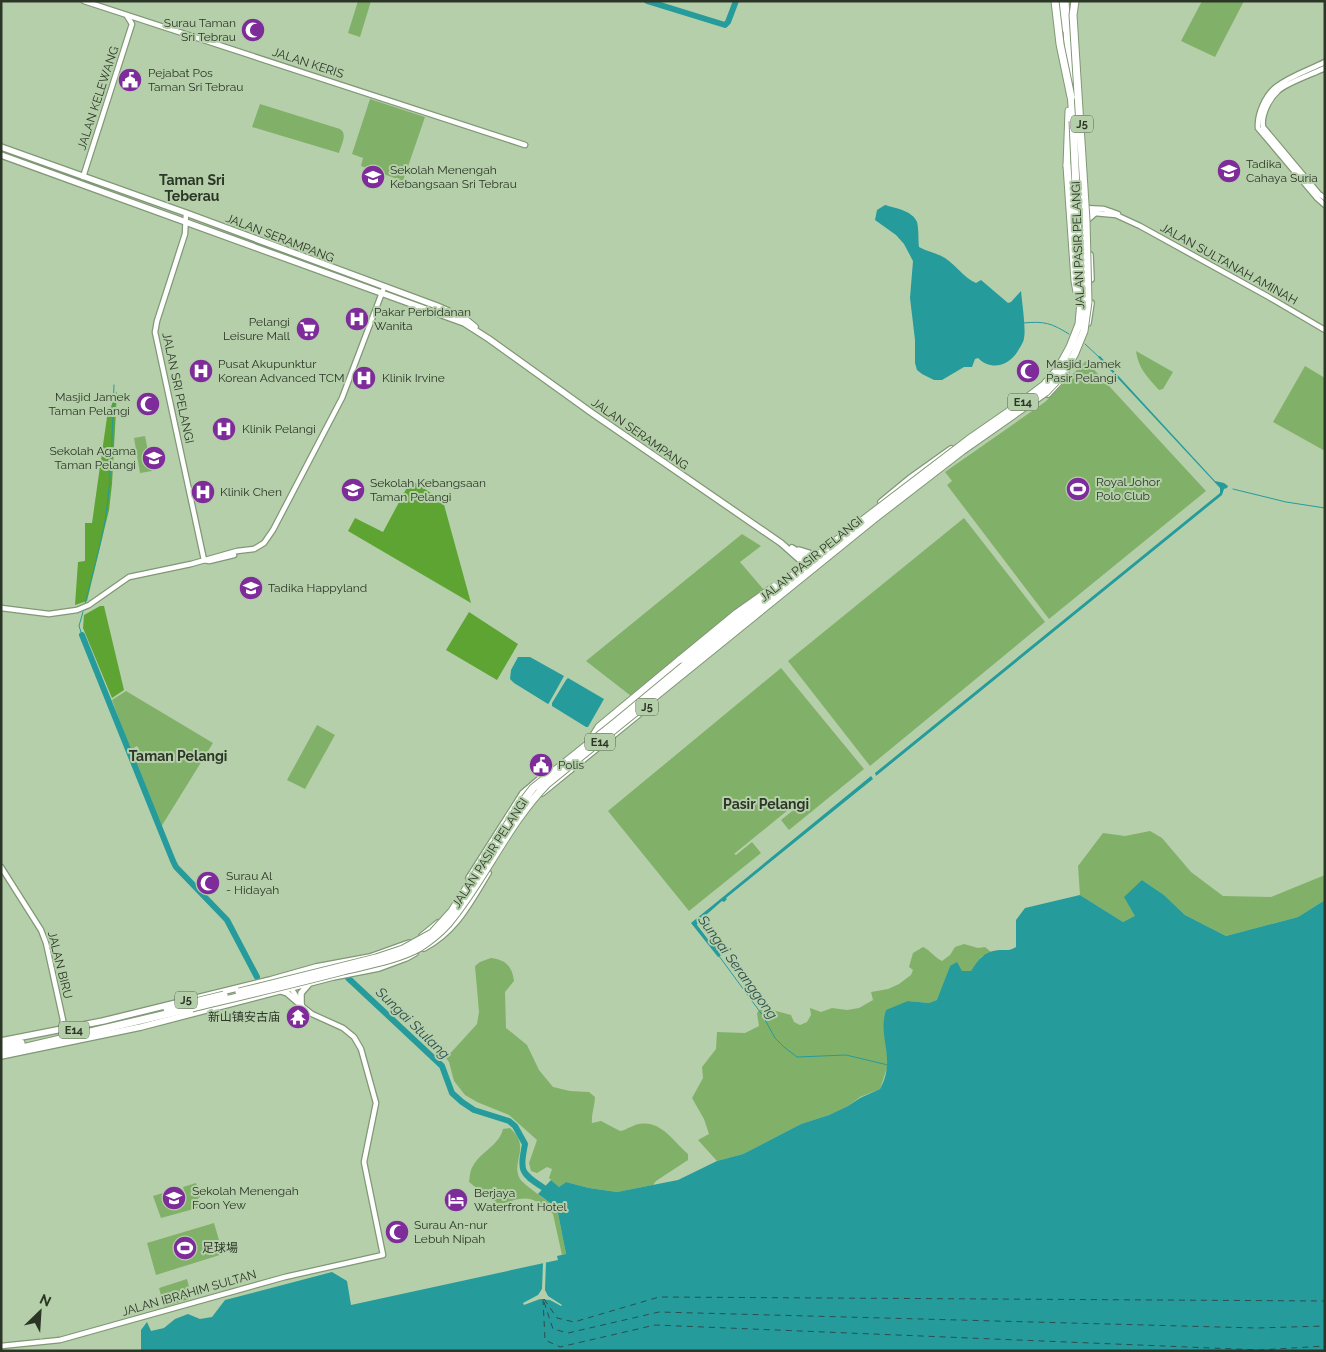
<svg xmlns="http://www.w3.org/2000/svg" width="1326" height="1352" font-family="Raleway,'Noto Sans SC',sans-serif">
	<rect width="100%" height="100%" fill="#b5cfaa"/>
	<path fill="#81b169" d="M358 1H371L360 37 348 33Z
		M1202 1H1244L1215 57 1181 41Z
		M370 99 425 117 403 181 361 166 363 158 352 154Z
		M260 104 340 129C348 134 341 145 339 153L252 127Z
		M1136 351 1173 372 1163 389 1159 390C1148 378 1138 368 1136 351Z
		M1086 361 1206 491 1049 619 947 485 952 481 945 472 1045 402Z
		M1305 366 1325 378V451L1273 422Z
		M145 436 152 471 140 473 134 438Z
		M964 518 1045 622 870 766 788 661Z
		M742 534 761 546 740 562 764 590 631 696 586 661Z
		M781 668 864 769 789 830 781 820 801 804 799 801 734 854 736 855 752 842 761 853 689 911 608 811Z
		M126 691 213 743 161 827 135 762 143 756 137 746 130 750 112 700Z
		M317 725 335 735 305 789 287 780Z
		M1150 831 1162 838 1191 872 1223 896 1271 897 1325 875V900L1298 917 1226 936 1185 915 1164 895 1142 880 1135 917 1123 922 1080 895 1078 866 1103 833 1125 836Z
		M964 944 978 948 985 947 991 952 981 957 971 971H962L950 966 938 1000 929 1003 908 1001 886 1044 888 1065 880 1089 860 1097 848 1106 829 1115 801 1124 743 1154 717 1161 698 1140 709 1134 704 1119 692 1098 703 1078 702 1067 716 1049 717 1032 745 1033 759 1026 757 1013 763 1006 776 1011 791 1015 794 1022 800 1025 807 1022 811 1015 810 1008 821 1012 832 1008 847 1010 859 1008 873 1000 871 992 888 989 899 984 911 975 913 970 909 967 913 953 923 947C931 951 934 957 942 961L950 955 955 947Z
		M491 958C506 960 512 966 514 981L505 992 506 1028 527 1045 539 1070 553 1087 570 1091 589 1092 595 1097C595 1106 591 1114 592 1123L601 1121 620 1131C627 1130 632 1125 639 1124 661 1120 673 1141 688 1154V1160L656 1181 653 1185 617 1192 589 1188 566 1182 559 1187 549 1178 552 1169 547 1167 537 1173 531 1171 529 1163 537 1140 509 1115 477 1102 465 1095 454 1081 449 1062 446 1058 477 1024 479 1012 475 966 480 962Z
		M510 1128C532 1148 510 1161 520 1179 523 1184 550 1203 557 1208L566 1254 562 1255 553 1214C545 1205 532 1196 519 1199 512 1200 504 1205 497 1203 489 1200 476 1187 469 1182 470 1176 470 1170 473 1166 481 1151 499 1146 503 1129Z
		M196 1183 200 1197 198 1198 201 1207 161 1218 153 1196 163 1193 167 1203 186 1197 183 1187Z
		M214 1223 223 1254 156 1275 147 1243Z
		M187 1279 192 1298 164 1307 159 1288Z"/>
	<path fill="#5da432" d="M117 391 112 484 109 510 87 601 75 605 78 562 85 561V523H92L107 417Z
		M411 480 443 501 471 603 348 531 355 518 383 532Z
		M100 606H104L124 690 112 698 83 628 84 615Z
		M469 612 518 644 497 680 446 650Z"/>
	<path fill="#259b9c" d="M885 205C895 208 913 211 917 222 919 230 918 239 919 247 928 252 937 253 945 258 956 265 964 278 976 283L981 280 1008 303 1011 302 1021 291C1022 302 1026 329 1024 338 1024 341 1021 346 1019 349 1011 365 992 372 978 358L975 359 972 367H964L942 380H934L922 374 917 370 915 363V340L910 298 913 261 904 244 896 235 875 220 877 210Z
		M1100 356 1215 481 1224 483 1228 486 1227 488 1224 489 1222 495 876 776 875 773 1220 493V488L1098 357Z
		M518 657H530L564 676 549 703 548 704 514 683 510 679 511 670Z
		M568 678 604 699 588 727H586L552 706V703L566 680Z
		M871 776 873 779 726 898 727 899 724 902 722 901 698 922 697 925 710 942H712L723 954 718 957 691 923Z
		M1142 880 1164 895 1185 915 1226 936 1298 917 1325 900V1351H141V1330L147 1322 151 1331 164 1328 175 1319 188 1314 200 1319 212 1317 225 1300 332 1272 347 1281 351 1305 558 1260 557 1256 566 1254 557 1208 538 1194 551 1180 559 1187 566 1182 589 1188 617 1192 678 1180 717 1161 743 1154 801 1124 829 1115 848 1106 860 1098 880 1089C897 1058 877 1038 886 1010L908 1001 929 1003 937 1000 950 966 957 962 962 971H971C979 959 984 951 1000 950 1007 950 1010 951 1016 947V920L1025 908 1080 895 1123 922 1135 916 1124 897Z"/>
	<path fill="#b5cfaa" d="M546 1262 545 1290 548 1296 562 1305 561 1306 550 1300 540 1299 524 1305 523 1303 538 1295 542 1289 543 1263Z"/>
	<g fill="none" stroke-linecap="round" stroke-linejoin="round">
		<path stroke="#259b9c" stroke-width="1" d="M1023 323C1045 321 1051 323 1069 334
			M1085 344 1099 357
			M1233 489 1286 502 1325 508
			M85 604C92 575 101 545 106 515 112 472 112 429 114 385
			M82 635 79 626 83 612
			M719 956 763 1016 775 1038 784 1047 797 1057 846 1055 888 1065"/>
		<path stroke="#259b9c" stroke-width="6" d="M647 1 725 25 728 22 736 1
			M82 635 173 861 176 867 227 920 257 977
			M348 978 442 1066 452 1093 462 1102 474 1110 509 1121 515 1126 525 1144C520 1171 520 1173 544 1188"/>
		<path stroke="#2d4e4e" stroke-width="1" stroke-dasharray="6 5" stroke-linecap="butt" d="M543 1299 545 1340 560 1347 655 1325 1260 1350 1325 1346
			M544 1299 557 1318 574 1322 659 1297 1325 1301
			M544 1302 553 1329 568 1333 659 1312 1257 1328 1325 1326"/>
		<g stroke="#809875" stroke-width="7">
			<path id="minor" d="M84 1 525 145
				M1325 62C1309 70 1290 76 1276 87 1265 96 1257 114 1258 128L1317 198 1325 205
				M1325 68C1313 74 1286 83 1278 91 1269 99 1261 115 1263 127L1319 194 1325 198
				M83 177 132 24 127 16
				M1084 208 1104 209 1118 214
				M1084 212 1116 215 1140 226 1267 296 1325 330
				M186 213 185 234 157 321 155 332 204 560
				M204 560 209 561 234 555
				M1 608 49 614 77 610 89 605 129 577 191 564 237 551 254 549 264 543 273 530 342 398 383 290
				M1 867 41 930 46 943 63 1020 61 1031
				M1 1346 60 1340 285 1277 383 1255 364 1162 376 1103 361 1049 354 1037 343 1028 312 1014 303 1007 291 988"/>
		</g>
		<g stroke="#809875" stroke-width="8">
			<path id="major" d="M1061 1 1064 29
				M1 147 186 213 437 306 464 318 475 327
				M1 155 464 323 489 339 592 413 781 543 808 567
				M1088 219 1096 212
				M1090 255 1091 279
				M1088 323 1091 303
				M1048 394 1062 379
				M881 502 909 479 951 449
				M792 548 800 553 812 563
				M799 550 815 555
				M606 726 626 710
				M542 793 639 714
				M469 878 523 793 549 771
				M422 936 438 923
				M424 948C456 931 469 904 488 873
				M281 991 287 993 301 1005
				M301 1005V993L308 985
				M1 1041 103 1021 270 980 316 967 370 957 409 943
				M1 1056 141 1027 333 977 379 968 406 958 415 953"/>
		</g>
		<g stroke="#809875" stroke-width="9">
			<path id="highway" d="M1065 1 1073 121
				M1067 166 1069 111
				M594 735 599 727 681 659
				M167 1009 191 1003
				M1 1047 21 1043
				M1 1053 192 1008"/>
		</g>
		<use href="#minor" stroke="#fff" stroke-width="4.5"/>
		<use href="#major" stroke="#fff" stroke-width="5.5"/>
		<use href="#highway" stroke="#fff" stroke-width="7"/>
		<g stroke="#809875" stroke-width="9" stroke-linecap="butt">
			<path id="highway-bridge" d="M1055 1 1060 44 1071 97
				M1067 166 1075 281 1077 292
				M681 659 737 613 774 587
				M239 992 376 958 403 949 432 933 452 911 520 805 533 788 616 722 820 553 968 440 1007 413 1044 385 1058 369 1070 347 1079 324 1081 301 1073 121
				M191 1003 224 995
				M192 1008C242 996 293 984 343 971 368 965 397 960 419 948 430 941 440 933 448 924 485 880 507 825 547 784L874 519 962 451 1046 392 1064 373 1075 353 1084 331 1088 302 1086 220 1073 15 1075 1"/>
		</g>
		<use href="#highway-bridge" stroke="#fff" stroke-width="7"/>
	</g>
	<defs>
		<g id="mosque-disc" transform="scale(1.25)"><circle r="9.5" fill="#7f2c9b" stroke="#b5cfaa"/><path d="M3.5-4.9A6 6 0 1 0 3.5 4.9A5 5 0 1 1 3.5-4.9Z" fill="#fff"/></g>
		<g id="civic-disc" transform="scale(1.25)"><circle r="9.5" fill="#7f2c9b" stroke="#b5cfaa"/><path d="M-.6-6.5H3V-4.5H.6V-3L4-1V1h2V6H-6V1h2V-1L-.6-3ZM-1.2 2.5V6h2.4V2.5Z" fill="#fff"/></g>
		<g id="school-disc" transform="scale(1.25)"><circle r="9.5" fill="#7f2c9b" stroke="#b5cfaa"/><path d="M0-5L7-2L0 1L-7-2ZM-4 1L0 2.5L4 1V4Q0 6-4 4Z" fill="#fff"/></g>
		<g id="hospital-disc" transform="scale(1.25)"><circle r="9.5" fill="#7f2c9b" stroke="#b5cfaa"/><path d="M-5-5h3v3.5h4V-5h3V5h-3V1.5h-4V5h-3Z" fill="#fff"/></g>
		<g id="supermarket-disc" transform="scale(1.25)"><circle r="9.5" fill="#7f2c9b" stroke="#b5cfaa"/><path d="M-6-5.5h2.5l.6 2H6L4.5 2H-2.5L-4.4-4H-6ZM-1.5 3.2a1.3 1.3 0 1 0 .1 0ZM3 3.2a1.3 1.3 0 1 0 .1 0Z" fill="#fff"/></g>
		<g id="stadium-disc" transform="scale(1.25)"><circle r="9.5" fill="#7f2c9b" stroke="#b5cfaa"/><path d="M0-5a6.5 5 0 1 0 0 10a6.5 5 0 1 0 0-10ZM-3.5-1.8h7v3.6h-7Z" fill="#fff"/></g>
		<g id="temple-disc" transform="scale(1.25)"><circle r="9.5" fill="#7f2c9b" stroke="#b5cfaa"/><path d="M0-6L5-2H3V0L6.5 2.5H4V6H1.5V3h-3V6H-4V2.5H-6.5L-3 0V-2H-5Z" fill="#fff"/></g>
		<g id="hotel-disc" transform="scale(1.25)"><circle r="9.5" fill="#7f2c9b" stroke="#b5cfaa"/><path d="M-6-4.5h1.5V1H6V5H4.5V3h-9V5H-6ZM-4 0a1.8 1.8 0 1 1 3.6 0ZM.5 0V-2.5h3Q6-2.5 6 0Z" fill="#fff"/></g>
	</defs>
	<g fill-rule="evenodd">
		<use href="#mosque-disc" x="253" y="30"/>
		<use href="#civic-disc" x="130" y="80"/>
		<use href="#school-disc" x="1229" y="171"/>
		<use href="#school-disc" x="373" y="177"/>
		<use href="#hospital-disc" x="357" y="319"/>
		<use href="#supermarket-disc" x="308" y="329"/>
		<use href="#hospital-disc" x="201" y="371"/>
		<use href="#mosque-disc" x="1028" y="371"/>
		<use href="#hospital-disc" x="364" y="378"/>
		<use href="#mosque-disc" x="148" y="404"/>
		<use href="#hospital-disc" x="224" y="429"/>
		<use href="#school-disc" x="154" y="458"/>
		<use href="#stadium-disc" x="1078" y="489"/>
		<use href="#school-disc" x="353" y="490"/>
		<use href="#hospital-disc" x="203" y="492"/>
		<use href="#school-disc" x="251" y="588"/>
		<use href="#civic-disc" x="541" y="765"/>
		<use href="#mosque-disc" x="208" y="883"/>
		<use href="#temple-disc" x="298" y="1017"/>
		<use href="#school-disc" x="174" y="1198"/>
		<use href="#hotel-disc" x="456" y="1200"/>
		<use href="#mosque-disc" x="397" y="1232"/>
		<use href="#stadium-disc" x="185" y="1248"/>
	</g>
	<g text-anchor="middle" stroke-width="4" stroke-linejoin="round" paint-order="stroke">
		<g fill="#b5cfaa" stroke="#55644e" stroke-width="1">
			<rect x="1071" y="115.5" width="22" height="17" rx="4"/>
			<rect x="1008" y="393.5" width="30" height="17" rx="4"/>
			<rect x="636" y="698.5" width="22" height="17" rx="4"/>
			<rect x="585" y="733.5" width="30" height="17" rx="4"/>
			<rect x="175" y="991.5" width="22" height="17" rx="4"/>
			<rect x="59" y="1021.5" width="30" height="17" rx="4"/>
		</g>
		<g font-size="11" font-weight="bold" fill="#2c3627">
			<text x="1082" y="128">J5</text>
			<text x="1023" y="406">E14</text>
			<text x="647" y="711">J5</text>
			<text x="600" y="746">E14</text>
			<text x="186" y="1004">J5</text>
			<text x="74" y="1034">E14</text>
		</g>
		<g font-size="12" fill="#2c3627" stroke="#b5cfaa" text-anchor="start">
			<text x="236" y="27" text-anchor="end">Surau Taman<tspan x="236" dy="14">Sri Tebrau</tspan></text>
			<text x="148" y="77">Pejabat Pos<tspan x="148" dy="14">Taman Sri Tebrau</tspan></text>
			<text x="1246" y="168">Tadika<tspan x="1246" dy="14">Cahaya Suria</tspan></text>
			<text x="390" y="174">Sekolah Menengah<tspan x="390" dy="14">Kebangsaan Sri Tebrau</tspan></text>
			<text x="374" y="316">Pakar Perbidanan<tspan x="374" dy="14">Wanita</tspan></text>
			<text x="290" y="326" text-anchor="end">Pelangi<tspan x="290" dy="14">Leisure Mall</tspan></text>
			<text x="218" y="368">Pusat Akupunktur<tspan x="218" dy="14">Korean Advanced TCM</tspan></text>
			<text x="1046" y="368">Masjid Jamek<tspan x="1046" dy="14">Pasir Pelangi</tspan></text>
			<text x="382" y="382">Klinik Irvine</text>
			<text x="130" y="401" text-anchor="end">Masjid Jamek<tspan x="130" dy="14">Taman Pelangi</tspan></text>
			<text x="242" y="433">Klinik Pelangi</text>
			<text x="136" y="455" text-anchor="end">Sekolah Agama<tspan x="136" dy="14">Taman Pelangi</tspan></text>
			<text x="1096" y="486">Royal Johor<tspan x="1096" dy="14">Polo Club</tspan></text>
			<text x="370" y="487">Sekolah Kebangsaan<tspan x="370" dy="14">Taman Pelangi</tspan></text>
			<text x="220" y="496">Klinik Chen</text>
			<text x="268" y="592">Tadika Happyland</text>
			<text x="558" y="769">Polis</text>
			<text x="226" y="880">Surau Al<tspan x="226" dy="14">- Hidayah</tspan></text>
			<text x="280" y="1021" text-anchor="end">新山镇安古庙</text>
			<text x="192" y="1195">Sekolah Menengah<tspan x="192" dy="14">Foon Yew</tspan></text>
			<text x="474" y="1197">Berjaya<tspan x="474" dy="14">Waterfront Hotel</tspan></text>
			<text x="414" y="1229">Surau An-nur<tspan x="414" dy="14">Lebuh Nipah</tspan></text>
			<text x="202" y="1252">足球場</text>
		</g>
		<g font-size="12" fill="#2c3627" stroke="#b5cfaa">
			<text transform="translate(308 63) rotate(18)" y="4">JALAN KERIS</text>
			<text transform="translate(98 98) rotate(-72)" y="4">JALAN KELEWANG</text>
			<text transform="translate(280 238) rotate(21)" y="4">JALAN SERAMPANG</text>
			<text transform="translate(1078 245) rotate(-92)" y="4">JALAN PASIR PELANGI</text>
			<text transform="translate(1229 264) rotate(29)" y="4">JALAN SULTANAH AMINAH</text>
			<text transform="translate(178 388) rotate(78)" y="4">JALAN SRI PELANGI</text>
			<text transform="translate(640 434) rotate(35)" y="4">JALAN SERAMPANG</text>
			<text transform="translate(811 559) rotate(-39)" y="4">JALAN PASIR PELANGI</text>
			<text transform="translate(490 853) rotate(-57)" y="4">JALAN PASIR PELANGI</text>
			<text transform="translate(60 965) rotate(76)" y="4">JALAN BIRU</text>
			<text transform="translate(189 1293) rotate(-16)" y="4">JALAN IBRAHIM SULTAN</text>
		</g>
		<g font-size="14" font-weight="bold" fill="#2c3627" stroke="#b5cfaa">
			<text x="192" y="185">Taman Sri<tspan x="192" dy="16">Teberau</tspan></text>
			<text x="178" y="761">Taman Pelangi</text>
			<text x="766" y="809">Pasir Pelangi</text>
		</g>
		<g font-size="14" font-style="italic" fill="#2d4e4e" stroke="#b5cfaa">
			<text transform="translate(738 967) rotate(54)" y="5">Sungai Seranggong</text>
			<text transform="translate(413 1023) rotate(44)" y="5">Sungai Stulang</text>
		</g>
	</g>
	<rect width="1326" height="1352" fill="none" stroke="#2c3627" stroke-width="5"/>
	<g transform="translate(40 1312) rotate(25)" stroke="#b5cfaa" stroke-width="4" paint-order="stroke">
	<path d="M0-4L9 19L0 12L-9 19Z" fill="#2c3627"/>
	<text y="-8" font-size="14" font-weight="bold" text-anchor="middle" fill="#2c3627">N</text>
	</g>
</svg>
